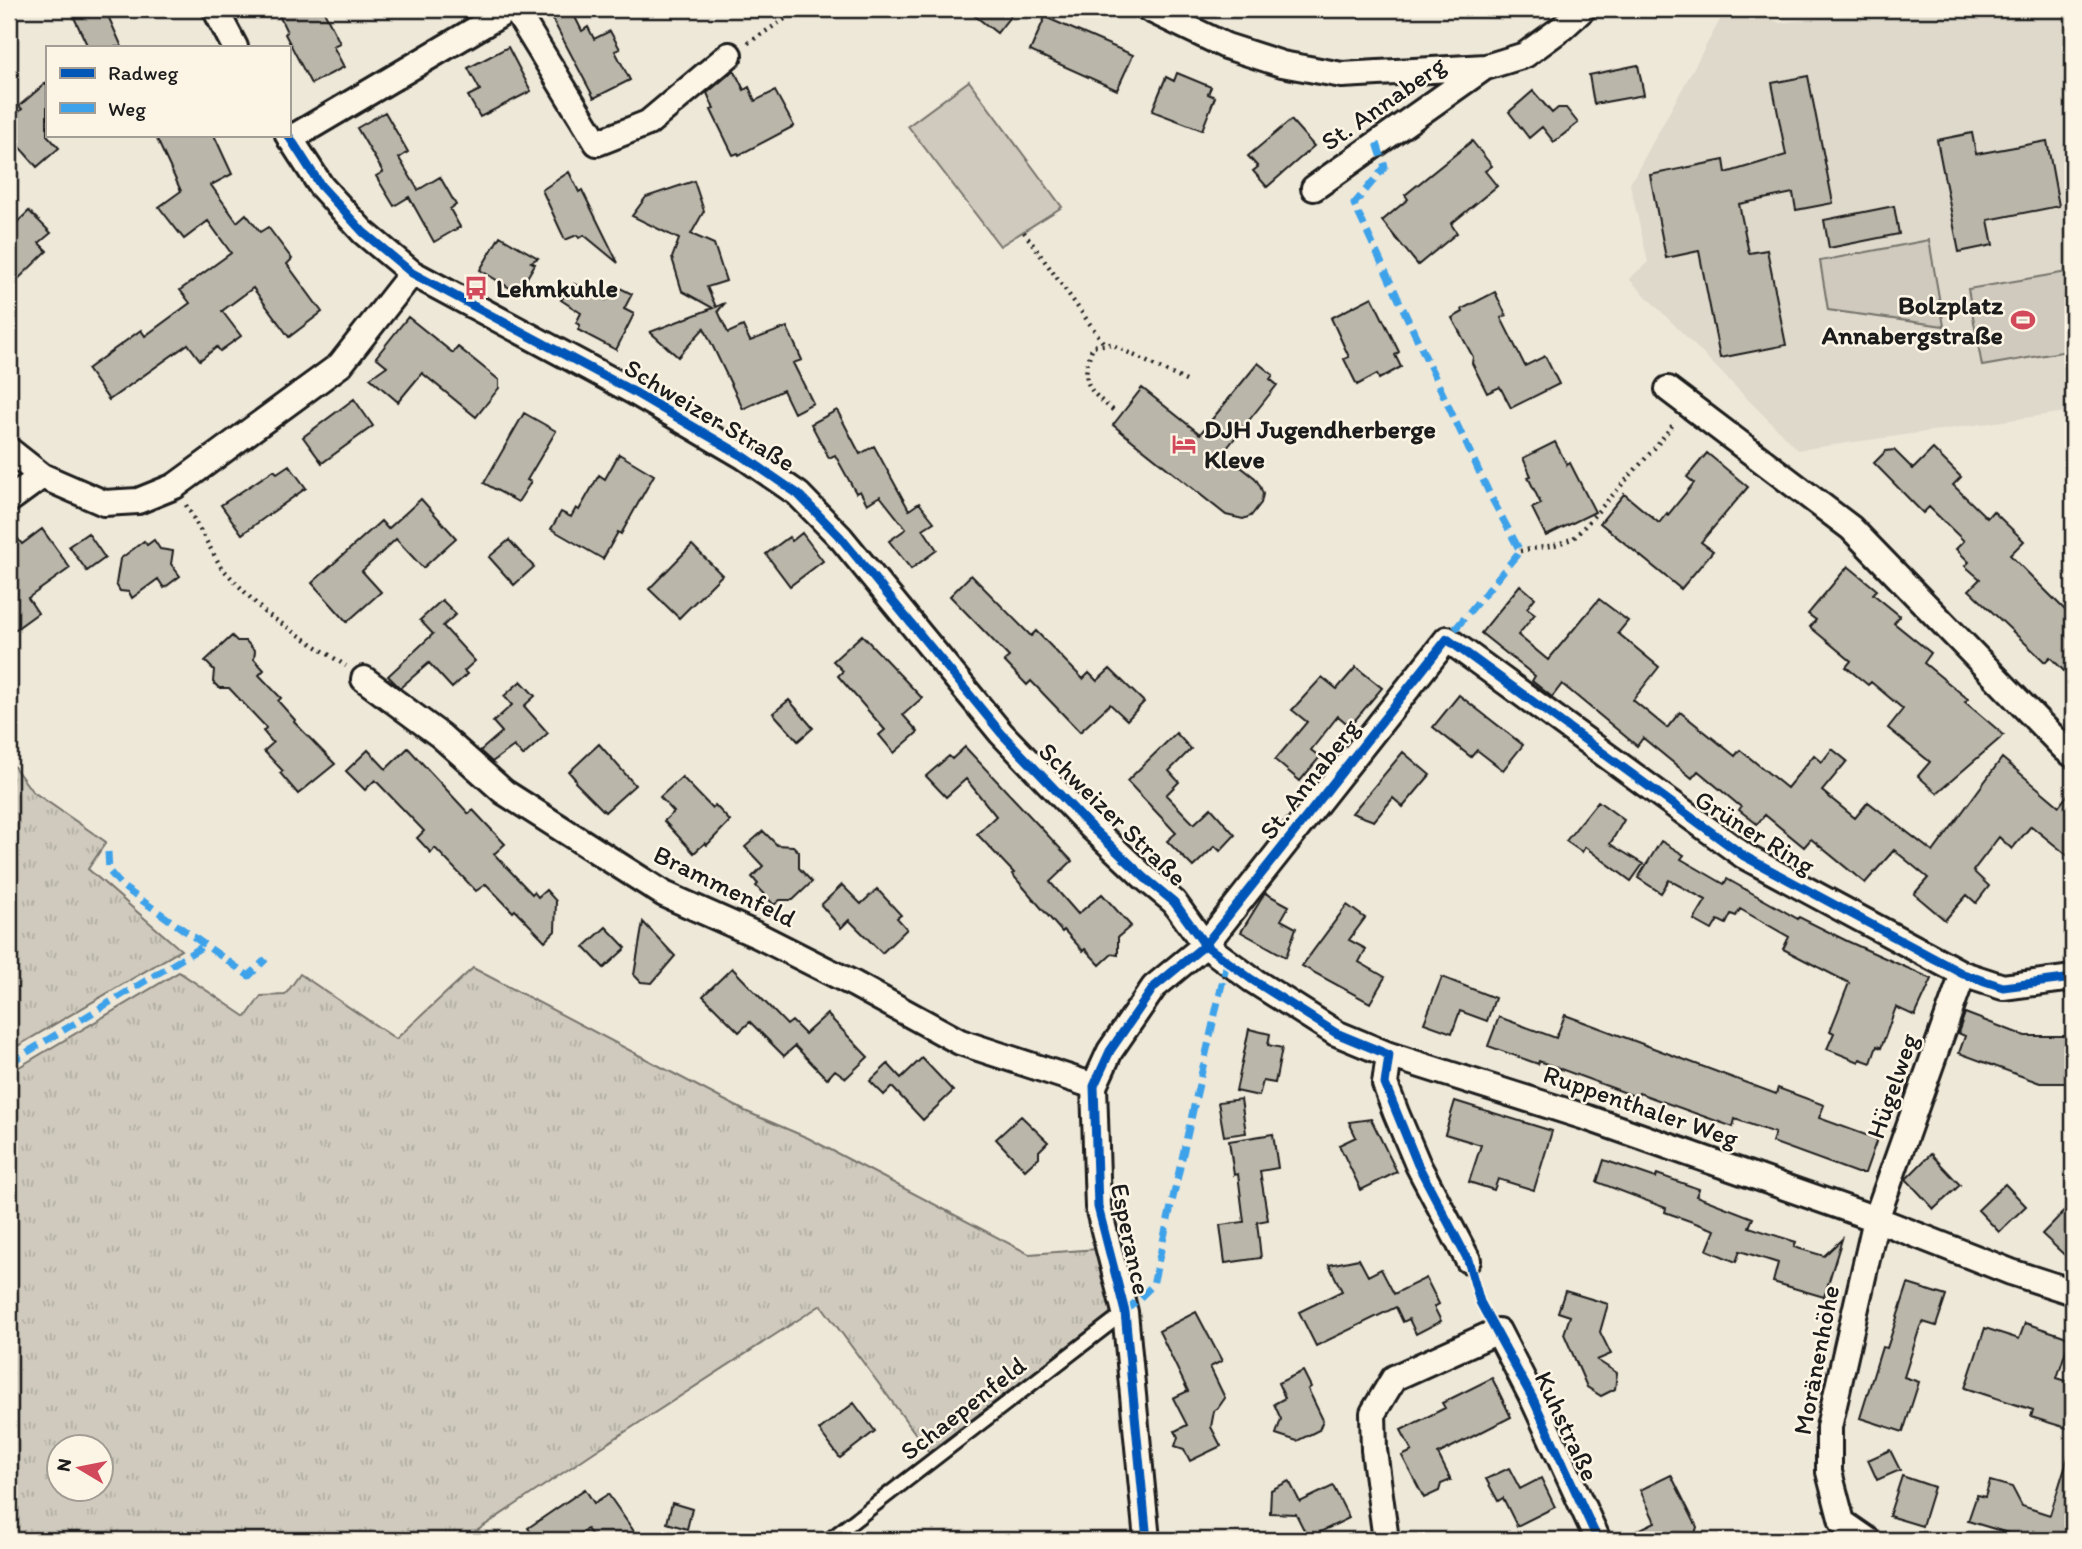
<svg xmlns="http://www.w3.org/2000/svg" width="2082" height="1549" font-family="Itim,sans-serif">
	<defs>
		<pattern id="grass-tufts" width="24" height="20" patternUnits="userSpaceOnUse" patternTransform="scale(1.75)"><rect width="24" height="20" fill="#cfcabd"/><path d="M3 7l-1-3M5 7V3M7 7l1-3M15 17l-1-3M17 17v-4M19 17l1-3" fill="none" stroke="#b1ada2"/></pattern>
	</defs>
	<rect width="100%" height="100%" fill="#eee8d9"/>
	<filter id="ink" filterUnits="userSpaceOnUse"><feTurbulence type="fractalNoise" baseFrequency=".0143" numOctaves="2"/><feDisplacementMap in="SourceGraphic" scale="14" xChannelSelector="R" yChannelSelector="G"/><feConvolveMatrix kernelMatrix="1 2 1 2 8 2 1 2 1" color-interpolation-filters="sRGB"/></filter>
	<g filter="url(#ink)">
		<path fill="#ded9cb" d="M1726 9H1744L1780 23 1895 9H2067L2073 42V411L1798 450 1629 279 1648 262 1630 184Z"/>
		<path fill="url(#grass-tufts)" stroke="#76736c" stroke-width="2" fill-rule="evenodd" d="M9 760 32 791 106 842 88 869 181 950 9 1051Z
			M473 968 745 1111 808 1138 1029 1254 1097 1249 1111 1313 929 1452 821 1305 594 1452 463 1540H9V1073L179 972 246 1017 261 996 285 995 300 974 396 1039ZM60 1448H102V1490H60Z"/>
		<path fill="#cfcabd" stroke="#76736c" stroke-width="2" d="M969 81 1062 207 1000 246 908 126Z
			M1929 240 1944 326 1828 310 1820 261Z
			M2073 271V350L1982 366 1968 289Z"/>
		<path fill="#bab6aa" stroke="#1c1c1c" stroke-width="2" d="M70 9H105L122 47H88Z
			M276 9H323L340 43 333 46 344 67 311 84 285 34 287 32Z
			M547 9H571L582 31 588 27 594 39 610 31 620 49 615 51 630 80 594 98Z
			M966 9H1016L997 33Z
			M1045 17 1133 55 1117 90 1030 51Z
			M508 47 531 91 480 117 468 96 480 90 468 68Z
			M1638 65 1644 95 1594 104 1589 75Z
			M734 70 744 90 749 87 755 101 775 91 794 126 739 155 738 153 733 155 711 110 714 109 707 93Z
			M1177 73 1211 87 1208 94 1215 97 1202 130 1152 111 1166 77 1174 81Z
			M1808 76 1833 203 1796 210 1793 193 1739 204 1749 253 1767 250 1786 345 1720 358 1699 251 1666 258 1650 175 1724 160 1726 173 1786 155 1772 83Z
			M47 82V135L59 148 37 167 9 135V121L22 109 19 106Z
			M1533 91 1552 113 1558 108H1566L1578 123 1554 142 1542 127 1529 138 1509 112Z
			M385 112 408 152 399 158 418 190 440 177 456 205 450 209 460 227 434 242 409 197 394 206 376 176 383 172 357 128Z
			M1291 120 1314 146 1267 187 1253 171 1258 167 1248 156Z
			M1972 133 1976 154 2047 141 2059 206 1988 220 1993 245 1959 252 1937 140Z
			M155 135H214L232 174 211 185 237 222 246 214 260 232 268 227 292 259 287 264 322 312 289 337 253 288 222 311 241 336 220 351 217 347 200 360 188 344 109 400 87 369 141 330 145 336 190 303 180 290 231 253 208 221 184 239 159 207 181 191Z
			M1472 141 1492 166 1485 171 1497 186 1451 224 1457 233 1418 265 1382 221 1408 199 1405 195Z
			M569 172 579 192 582 190 618 263 584 235 579 238 577 235 565 240 542 190Z
			M694 181 704 211 691 234 714 244 726 281 707 287 716 307 725 303 718 311 728 333 743 326 750 341 787 327 802 360 793 363 813 403 794 413 783 390 743 409 704 328 678 357 650 332 713 308 682 291 672 258 679 239 632 216 646 197Z
			M1894 206 1899 234 1829 248 1824 220Z
			M29 211 51 233 39 243 47 251 9 288V230Z
			M500 236 538 258 531 262 535 264 518 293 480 270Z
			M574 284 606 300 614 285 632 294 624 309 634 314 616 350 578 330 580 325 576 323 581 313 561 300Z
			M1495 292 1506 315 1501 318 1525 366 1545 356 1559 384 1511 408 1500 387 1487 393 1472 363 1473 357 1452 318 1463 312 1462 309Z
			M1372 297 1399 352 1395 355 1401 367 1379 379 1377 374 1357 385 1344 359 1349 357 1331 318Z
			M408 317 453 353 458 347 499 380V388L476 417 422 373 398 402 370 378 387 366 376 357Z
			M1258 363 1273 375 1270 379 1277 385 1223 453 1255 478 1260 486 1263 494 1261 503 1251 516 1243 519 1226 515 1113 425 1142 388 1200 434Z
			M354 399 373 426 322 463 303 437Z
			M837 410 860 454 874 446 909 510 919 503 934 522 923 529 937 550 911 569 889 541 906 529 880 496 867 504 860 491 856 493 835 455 829 458 811 424Z
			M524 413 556 431 527 480 531 482 518 502 484 483Z
			M1555 442 1567 465 1570 463 1595 512 1546 536 1532 508 1541 504 1528 477 1531 476 1523 458Z
			M1933 449 1961 477 1953 485 1987 518 1993 511 2024 541 2010 555 2073 618V680L2050 657 2045 662 1969 590 1980 579 1965 566 1969 562 1956 549 1964 541 1929 507 1923 513 1874 463 1886 451 1894 450 1913 469Z
			M1707 453 1748 487 1701 542 1713 551 1681 589 1600 523 1624 494 1659 523 1667 513 1668 515 1694 483 1687 477Z
			M619 454 654 475 621 534 618 532 603 559 551 529 561 512 571 517 576 508 579 510 599 475 605 479Z
			M289 465 306 488 242 534 221 505 274 470 277 473Z
			M421 499 456 538 423 568 396 539 362 571 381 592 347 622 312 583 381 521 388 529Z
			M9 527 22 544 42 529 70 568 28 598 38 613 9 634Z
			M88 533 105 558 87 571 69 546Z
			M802 533 823 561 790 586 766 554 789 537 792 541Z
			M154 540 160 549 173 551 171 564 180 576 164 588 158 579 132 598 129 592 120 591 116 584 120 559 144 541 147 545Z
			M509 540 534 567 514 585 489 557Z
			M692 545 722 575 679 618 649 589Z
			M1848 566 1877 590 1873 594 1900 616 1894 623 1931 653 1924 663 1968 699 1965 702 2004 735 1937 793 1918 776 1930 762 1888 728 1903 709 1871 682 1868 685 1846 667 1851 661 1810 627 1816 620 1808 614Z
			M971 575 1031 636 1036 631 1083 679 1089 673 1097 681 1110 669 1144 702 1127 720 1110 704 1080 732 1031 681 1027 685 1004 661 1009 657 950 596Z
			M1520 585 1535 598 1527 608 1535 614 1518 635 1548 660 1599 599 1628 621 1618 633 1659 667 1633 700 1667 728 1680 712 1735 756 1740 750 1787 788 1814 755 1822 762 1832 749 1847 761 1822 791 1855 818 1868 802 1933 852 2002 758 2059 806 2073 788V860L2031 826 2012 849 1999 837 1973 871 1989 886 1976 903 1967 895 1945 920 1914 894 1928 878 1894 850 1865 883 1811 839 1804 847 1765 815 1757 824 1739 810 1741 807 1698 771 1692 778 1643 738 1637 746 1562 684 1552 697 1532 681 1535 676 1481 633Z
			M442 600 456 614 443 626 475 661 464 671 467 674 452 688 429 663 400 688 388 676 433 634 420 620Z
			M862 635 922 698 903 715 918 732 894 753 879 735 885 730 838 676 843 671 833 661Z
			M232 636 237 641H246L255 651 254 659 264 670 259 675 281 698 278 701 295 720 294 722 335 764 298 794 280 773 283 771 264 751 273 743 263 731 266 728 265 726 229 688H219L213 682 214 670 205 661Z
			M1356 667 1382 688 1350 726 1338 716 1311 750 1320 757 1300 781 1275 760 1307 722 1292 710 1322 677 1337 689Z
			M521 681 535 696 524 706 548 733 523 756 514 746 492 762 480 751 502 732 493 722 512 705 504 696Z
			M1459 695 1523 745 1503 770 1477 750 1471 757 1433 727Z
			M789 700 813 728 798 741 773 713Z
			M1176 733 1191 749 1169 771 1179 782 1166 795 1194 824 1211 808 1235 835 1220 851 1215 846 1193 867 1167 841 1176 833 1127 781Z
			M599 744 635 785 605 812 575 782 576 780 569 772Z
			M965 747 1072 861 1050 882 1078 914 1102 894 1131 926 1118 937V955L1112 954 1100 965 1085 949 1083 951 1064 930 1062 932 1012 874 1014 873 977 834 996 816 966 779 946 797 926 776 949 756 952 759Z
			M408 748 469 814 473 810 505 844 494 854 532 894 534 892 538 897 546 890 556 901 555 931 545 941 515 910 513 912 486 884 476 891 435 848 431 853 417 838 424 831 375 780 365 790 346 771 368 750 386 769Z
			M1403 752 1430 775 1403 807 1393 798 1374 821 1352 813Z
			M682 777 712 808 715 805 730 821 707 845 705 843 694 853 664 821 674 812 660 797Z
			M1598 801 1624 820 1610 844 1643 864 1631 881 1585 847 1582 852 1566 841Z
			M763 831 777 845 793 846 799 852V868L812 882 793 900H780L774 905 756 886 758 884 752 877 763 866 745 847Z
			M1661 841 1684 855 1681 859 1724 884 1727 879 1798 919 1799 917 1847 941 1932 979 1915 1016 1896 1007 1881 1048 1877 1046 1871 1063 1860 1059 1859 1062 1827 1049 1834 1033 1830 1031 1849 983 1783 949 1789 937 1740 909 1736 916 1731 914 1726 924 1718 920 1712 930 1694 920 1706 900 1669 880 1661 893 1638 878Z
			M842 885 861 904 877 889 901 915 897 918 907 929 882 953 849 920 841 928 821 905Z
			M1265 893 1289 906 1281 920 1296 928 1286 957 1241 932Z
			M1347 905 1365 918 1349 940 1366 949 1359 962 1385 977 1370 1003 1302 966Z
			M643 922 675 956 652 983 641 982 634 975Z
			M606 927 626 948 604 968 584 947Z
			M732 968 787 1025 792 1021 805 1034 827 1014 868 1057 846 1078 835 1070 827 1079 795 1046 784 1056 750 1022 739 1032 703 996Z
			M1442 977 1495 998 1487 1021 1460 1011 1452 1033 1424 1023Z
			M1965 1013 2025 1036H2073V1061L2069 1062V1083H2040L1959 1053 1965 1036 1958 1033Z
			M1565 1015 1776 1094 1778 1088 1824 1105 1819 1118 1877 1139 1865 1173H1857L1772 1142 1775 1133 1735 1119 1733 1127 1639 1093 1637 1097 1539 1061 1538 1064 1488 1046 1499 1017 1556 1038Z
			M1249 1029 1270 1034 1268 1045 1282 1048 1275 1083 1263 1081 1259 1096 1236 1091Z
			M922 1058 953 1091 923 1120 892 1087 884 1095 870 1081 888 1064 901 1078Z
			M1241 1099 1246 1133 1224 1136 1218 1102Z
			M1455 1101 1552 1131 1534 1190 1498 1179 1494 1190 1469 1182 1481 1145 1445 1134Z
			M1021 1116 1048 1142 1039 1151V1157L1025 1170 996 1139Z
			M1371 1119 1397 1172 1361 1190 1339 1145 1356 1137 1349 1122Z
			M1273 1134 1278 1168 1260 1171 1268 1220 1257 1222 1261 1258 1225 1263 1220 1225 1244 1222 1238 1174 1234 1175 1229 1141Z
			M1931 1154 1960 1185 1934 1209 1906 1179Z
			M1604 1160 1656 1178 1657 1174 1699 1189 1696 1196 1753 1218 1749 1227 1796 1242 1794 1247 1824 1256 1842 1239 1824 1297 1773 1282 1778 1263 1740 1251 1736 1262 1707 1250 1715 1230 1665 1212 1666 1208 1597 1182Z
			M2005 1184 2026 1206 1999 1232 1978 1210Z
			M2073 1202V1263L2042 1234Z
			M1359 1259 1368 1276 1381 1269 1394 1294 1426 1278 1439 1304 1434 1307 1441 1321 1416 1334 1409 1319 1403 1322 1396 1307 1316 1346 1299 1312 1342 1291 1329 1265Z
			M1908 1284 1946 1296 1936 1326 1923 1322 1920 1327 1904 1377 1919 1382 1903 1432 1860 1418 1882 1347 1887 1348Z
			M1565 1291 1608 1304 1600 1332 1611 1354 1597 1360 1617 1373 1615 1389 1601 1396 1587 1387 1564 1334 1570 1316 1558 1312Z
			M1196 1312 1222 1361 1210 1367 1225 1398 1218 1408 1214 1411 1211 1427 1221 1446 1190 1461 1184 1449 1175 1446 1178 1437 1175 1431 1187 1425 1173 1398 1188 1391 1159 1331Z
			M2025 1323 2070 1338 2057 1378 2073 1383V1430L2031 1417 2033 1410 1965 1388 1985 1328 2019 1339Z
			M1303 1371 1311 1387 1308 1389 1323 1420 1319 1430 1297 1441 1276 1434 1281 1419 1274 1404 1285 1398 1278 1383Z
			M1492 1378 1511 1417 1438 1454 1451 1480 1441 1484 1439 1491 1424 1498 1402 1456 1412 1451 1401 1430 1445 1408 1442 1403Z
			M854 1403 875 1431 840 1458 819 1430Z
			M1890 1450 1900 1470 1877 1480 1868 1460Z
			M2069 1454 2073 1455V1540H2060L2033 1531 2030 1540H2006L2008 1533 1968 1521 1977 1495 1985 1497 1990 1481 2012 1487 2022 1506 2050 1515Z
			M1509 1468 1520 1489 1541 1478 1555 1507 1517 1526 1503 1498 1498 1501 1486 1479Z
			M1671 1475 1697 1527 1693 1540H1618L1655 1522 1640 1490Z
			M1902 1476 1934 1487 1922 1526 1889 1516Z
			M1289 1481 1300 1502 1333 1486 1349 1518 1308 1538 1296 1514 1270 1513 1271 1490Z
			M585 1489 594 1503 608 1494 640 1540H595L587 1529 570 1540H536L528 1528Z
			M672 1503 692 1509 687 1529 667 1523Z"/>
		<g fill="none" stroke-linecap="round" stroke-linejoin="round">
			<g stroke="#1c1c1c" stroke-width="18">
				<path id="lane" d="M829 1540 1125 1312"/>
			</g>
			<g stroke="#1c1c1c" stroke-width="30">
				<path id="street" d="M215 9 235 47
					M515 9 597 143 648 123 729 55
					M1149 9 1226 46 1282 64 1342 75 1486 67 1525 55 1562 28 1583 9
					M288 135 321 186 363 232 412 273 634 392 743 456 798 494 841 538 1001 733 1090 826 1145 878 1174 902 1205 945 1251 979 1336 1033 1389 1055 1588 1118 1876 1219 2011 1272 2073 1292
					M290 139 510 9
					M1314 188 1485 67
					M1668 389 1851 528 2065 749 2073 755
					M9 450 42 476
					M9 500 42 476 104 503 138 501 175 486 340 365 412 273
					M364 679 441 736 504 792 664 894 759 936 854 984 960 1042 1094 1086
					M1389 1055 1385 1084 1396 1113 1418 1165 1468 1260
					M1147 1540 1125 1312 1098 1207 1094 1086 1110 1051 1154 987 1205 945 1447 639 1744 856 1963 974 2003 987 2073 978
					M1386 1540 1374 1450 1373 1413 1394 1378 1498 1331 1533 1399 1598 1540
					M1868 1540 1842 1522 1829 1472V1427L1876 1219 1963 974"/>
			</g>
			<path stroke="#1c1c1c" stroke-width="4.5" stroke-dasharray="2 5" stroke-linecap="butt" d="M748 43 800 9
				M1024 232 1105 345
				M1113 410C1086 389 1080 380 1093 346L1111 344 1186 381
				M186 505 221 567 264 612 346 666
				M1520 551 1555 545 1574 538 1653 450 1675 422"/>
			<use href="#lane" stroke="#fcf5e5" stroke-width="12"/>
			<use href="#street" stroke="#fcf5e5" stroke-width="24"/>
			<path stroke="#3da2ea" stroke-width="7" stroke-dasharray="14 7" stroke-linecap="butt" d="M1377 143 1385 167 1354 204 1491 497 1520 551 1447 639
				M108 852 109 871 123 887 249 976 266 959
				M9 1063 205 945
				M1125 1312 1153 1285 1227 962"/>
			<g stroke="#fcf5e5" stroke-width="13">
				<path id="cycleway" d="M288 135 321 186 363 232 412 273 634 392 743 456 798 494 841 538 1001 733 1090 826 1145 878 1174 902 1205 945 1251 979 1336 1033 1389 1055 1385 1084 1418 1165 1468 1260 1480 1302 1533 1399 1598 1540
					M1147 1540 1125 1312 1098 1207 1094 1086 1110 1051 1154 987 1205 945 1447 639 1744 856 1963 974 2003 987 2073 978"/>
			</g>
			<use href="#cycleway" stroke="#0057b8" stroke-width="9"/>
		</g>
	</g>
	<defs>
		<g id="bus-bare" transform="scale(1.89)"><path d="M-5-6H5V4H4V6H2V4H-2V6H-4V4H-5ZM-3.5-4V0h7V-4ZM-3.5 1.2v1.5H-2V1.2ZM2 1.2v1.5H3.5V1.2Z" fill="#d1495b" stroke="#fcf5e5" stroke-width="2.5" paint-order="stroke"/></g>
		<g id="stadium-bare" transform="scale(1.89)"><path d="M0-5a6.5 5 0 1 0 0 10a6.5 5 0 1 0 0-10ZM-3.5-1.8h7v3.6h-7Z" fill="#d1495b" stroke="#fcf5e5" stroke-width="2.5" paint-order="stroke"/></g>
		<g id="hotel-bare" transform="scale(1.89)"><path d="M-6-4.5h1.5V1H6V5H4.5V3h-9V5H-6ZM-4 0a1.8 1.8 0 1 1 3.6 0ZM.5 0V-2.5h3Q6-2.5 6 0Z" fill="#d1495b" stroke="#fcf5e5" stroke-width="2.5" paint-order="stroke"/></g>
	</defs>
	<g fill-rule="evenodd">
		<use href="#bus-bare" x="476" y="288"/>
		<use href="#stadium-bare" x="2023" y="320"/>
		<use href="#hotel-bare" x="1184" y="444"/>
	</g>
	<g text-anchor="middle" stroke-width="5" stroke-linejoin="round" paint-order="stroke">
		<g font-size="26" fill="#1c1c1c" stroke="#fcf5e5">
			<text transform="translate(1383 103) rotate(-35)" y="9">St. Annaberg</text>
			<text transform="translate(710 415) rotate(31)" y="9">Schweizer Straße</text>
			<text transform="translate(1309 779) rotate(-52)" y="9">St. Annaberg</text>
			<text transform="translate(1113 814) rotate(44)" y="9">Schweizer Straße</text>
			<text transform="translate(1755 832) rotate(32)" y="9">Grüner Ring</text>
			<text transform="translate(725 886) rotate(26)" y="9">Brammenfeld</text>
			<text transform="translate(1892 1086) rotate(-71)" y="9">Hügelweg</text>
			<text transform="translate(1641 1106) rotate(19)" y="9">Ruppenthaler Weg</text>
			<text transform="translate(1131 1239) rotate(78)" y="9">Esperance</text>
			<text transform="translate(1816 1360) rotate(-79)" y="9">Moränenhöhe</text>
			<text transform="translate(963 1408) rotate(-38)" y="9">Schaepenfeld</text>
			<text transform="translate(1567 1426) rotate(65)" y="9">Kuhstraße</text>
		</g>
		<g font-size="26" font-weight="bold" fill="#1c1c1c" stroke="#fcf5e5" text-anchor="start">
			<text x="496" y="297">Lehmkuhle</text>
			<text x="2003" y="314" text-anchor="end">Bolzplatz<tspan x="2003" dy="30">Annabergstraße</tspan></text>
			<text x="1204" y="438">DJH Jugendherberge<tspan x="1204" dy="30">Kleve</tspan></text>
		</g>
	</g>
	<rect width="2082" height="1549" fill="none" stroke="#fcf5e5" stroke-width="35"/>
	<rect x="18" y="18" width="2047" height="1514" fill="none" stroke="#1c1c1c" stroke-width="2.5" filter="url(#ink)"/>
	<rect x="46" y="46" width="245" height="91" fill="#fcf5e5" stroke="#a29e95" stroke-width="2"/>
	<rect x="60" y="68" width="35" height="10" fill="#0057b8" stroke="#a29e95" stroke-width="2"/>
	<text x="108" y="80" font-size="21" fill="#1c1c1c">Radweg</text>
	<rect x="60" y="103" width="35" height="10" fill="#3da2ea" stroke="#a29e95" stroke-width="2"/>
	<text x="108" y="116" font-size="21" fill="#1c1c1c">Weg</text>
	<g transform="translate(80 1468) rotate(280)"><circle r="33" fill="#fcf5e5" stroke="#a29e95" stroke-width="2"/>
	<path d="M0-5L12 26L0 18L-12 26Z" fill="#d1495b"/>
	<text y="-10" font-size="19" font-weight="bold" text-anchor="middle" fill="#1c1c1c">N</text>
	</g>
</svg>
